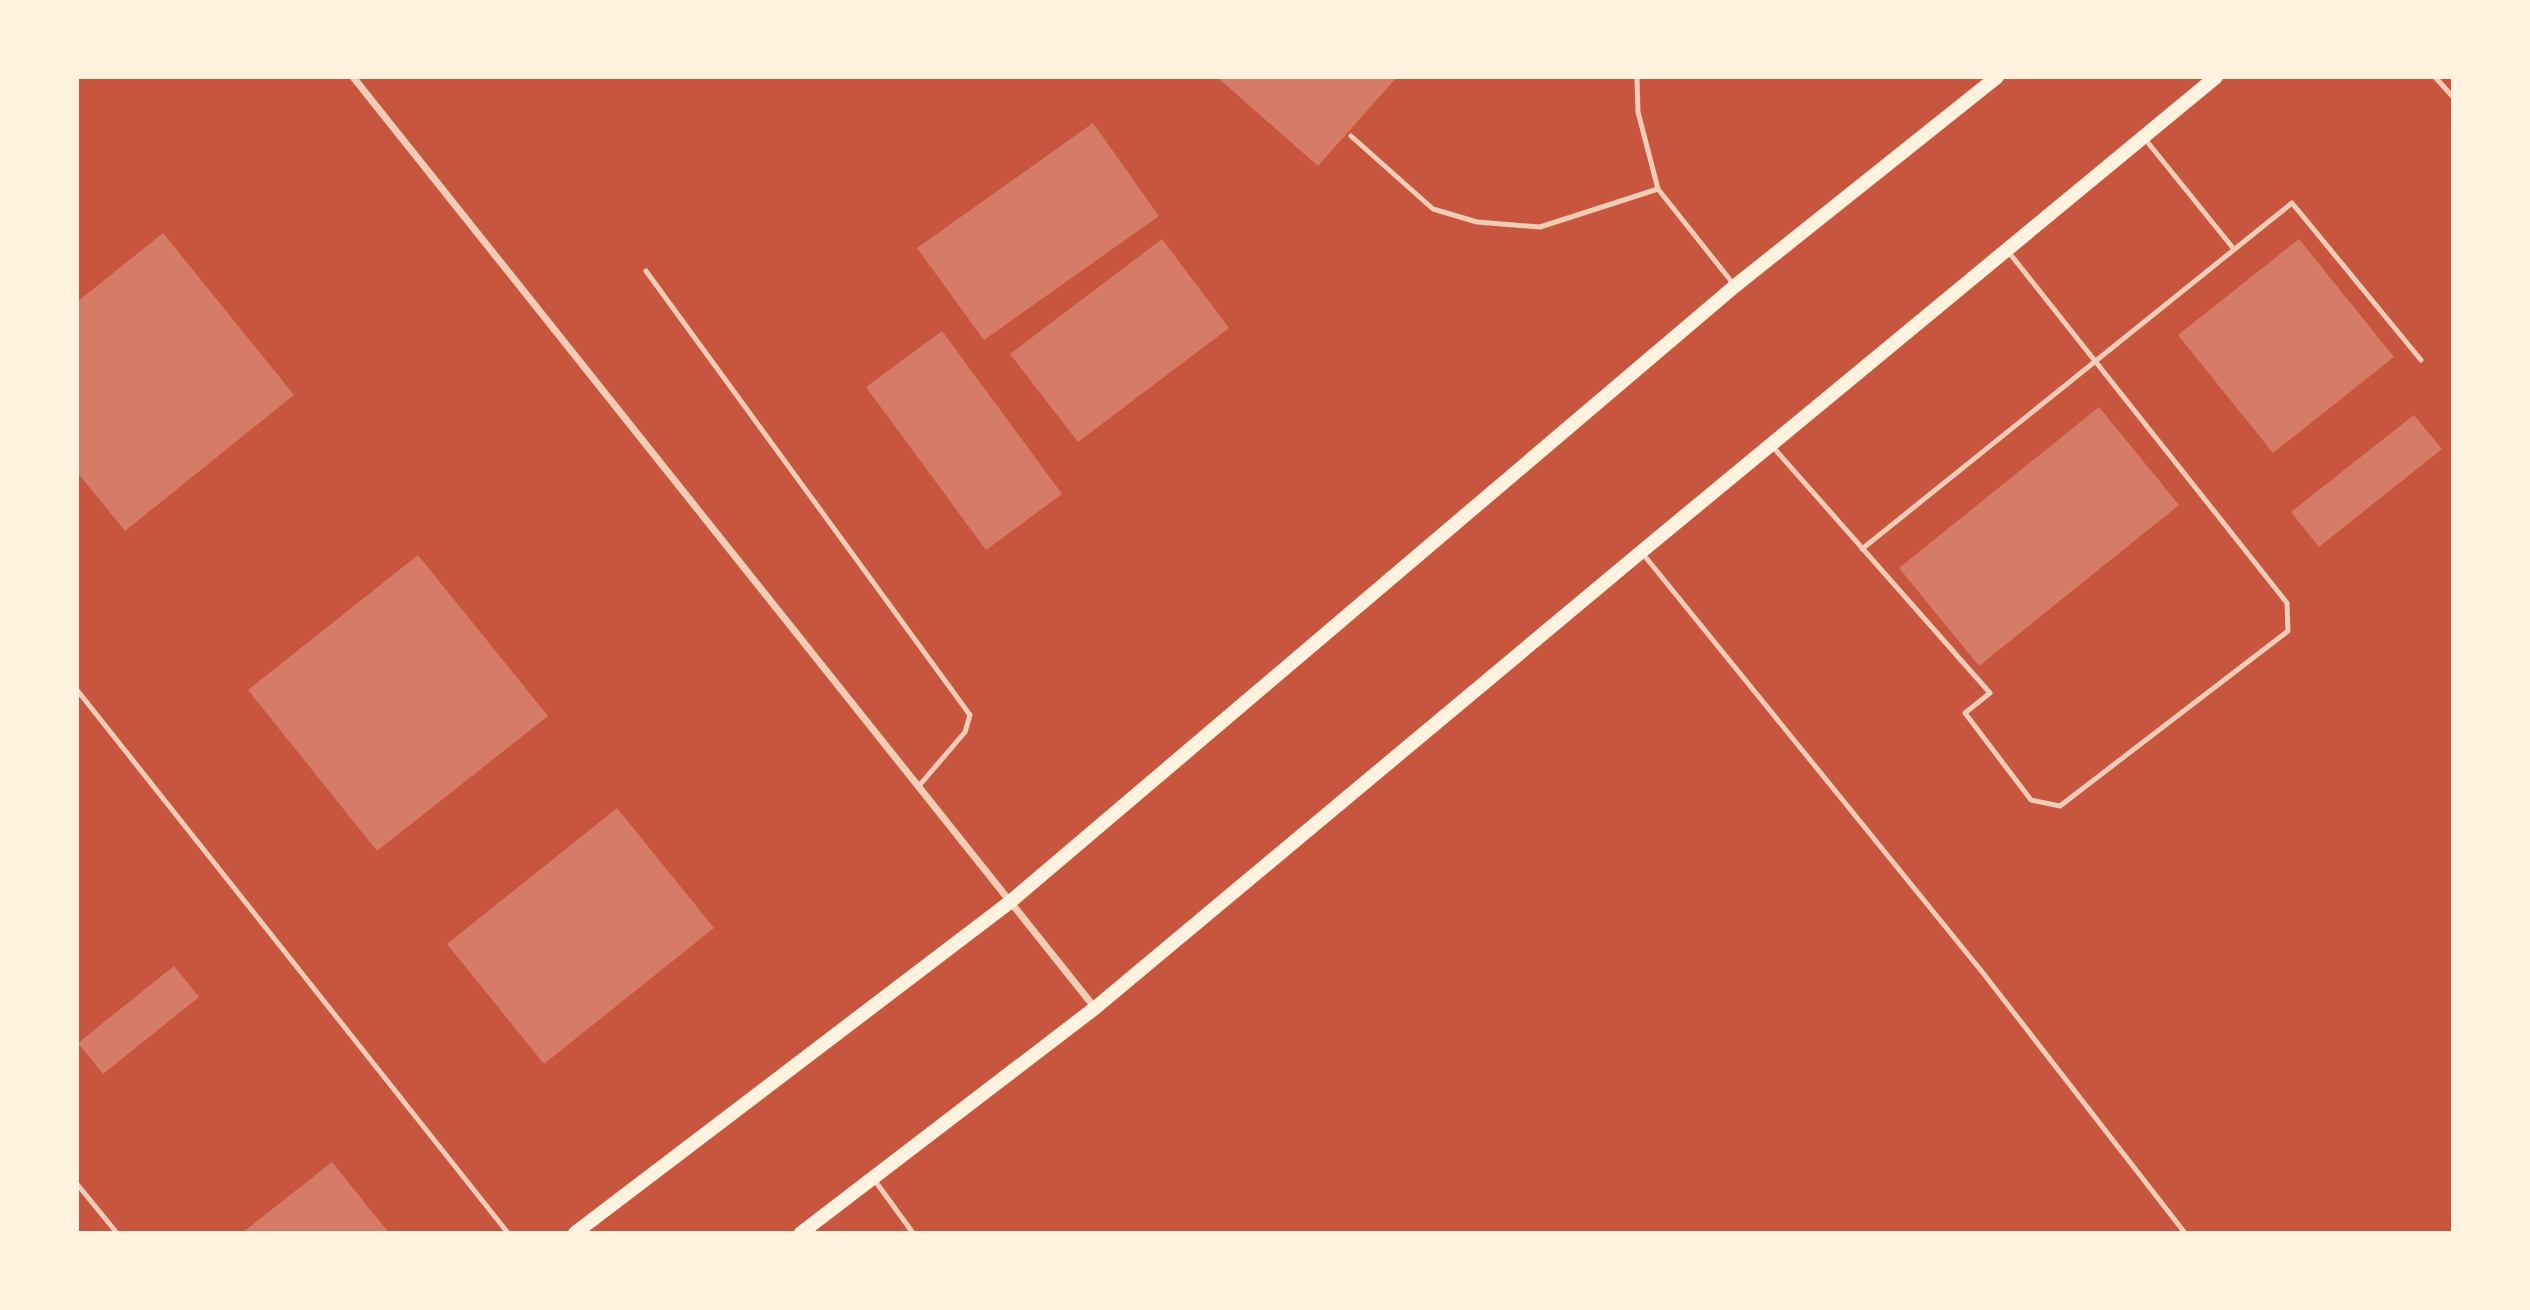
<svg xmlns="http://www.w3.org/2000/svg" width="2530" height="1310" font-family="Arial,sans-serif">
	<rect width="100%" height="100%" fill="#c8553d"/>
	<path fill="#d67c66" d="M1217 77H1397L1318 166Z
		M1093 123 1159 216 984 340 917 248Z
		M163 233 294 395 125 531 77 472V302Z
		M1162 239 1229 328 1078 442 1010 354Z
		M2299 239 2394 357 2273 453 2178 335Z
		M942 331 1062 494 986 550 866 387Z
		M2099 407 2179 505 1979 666 1899 568Z
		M2414 415 2442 449 2319 547 2291 512Z
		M418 555 548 716 377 851 248 690Z
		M617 808 714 928 544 1064 447 944Z
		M174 966 199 997 103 1074 78 1043Z
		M332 1162 389 1233H242Z"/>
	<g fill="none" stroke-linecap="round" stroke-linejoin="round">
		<path stroke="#f1ccb7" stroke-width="5" d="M1637 77 1638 112 1658 189 1735 286
			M2435 77 2453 97
			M1351 136 1433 209 1477 222 1540 227 1658 189
			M2145 139 2233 248
			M646 271 970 715 965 732 918 787
			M1773 447 1990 693 1965 713 2031 800 2060 806 2288 631 2287 603 2007 250
			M1862 549 2292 203 2421 360
			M1643 554 1983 973 2185 1233
			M77 690 508 1233
			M873 1178 913 1233
			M77 1184 117 1233"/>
		<path stroke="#f1ccb7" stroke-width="7" d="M353 77 1095 1008"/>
		<path stroke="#fff3e0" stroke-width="14" d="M575 1233 1010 902 1735 286 1997 77
			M801 1233 1095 1008 1641 552 2216 77"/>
	</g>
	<rect width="2530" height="1310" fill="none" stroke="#fff3e0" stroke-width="158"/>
</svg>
